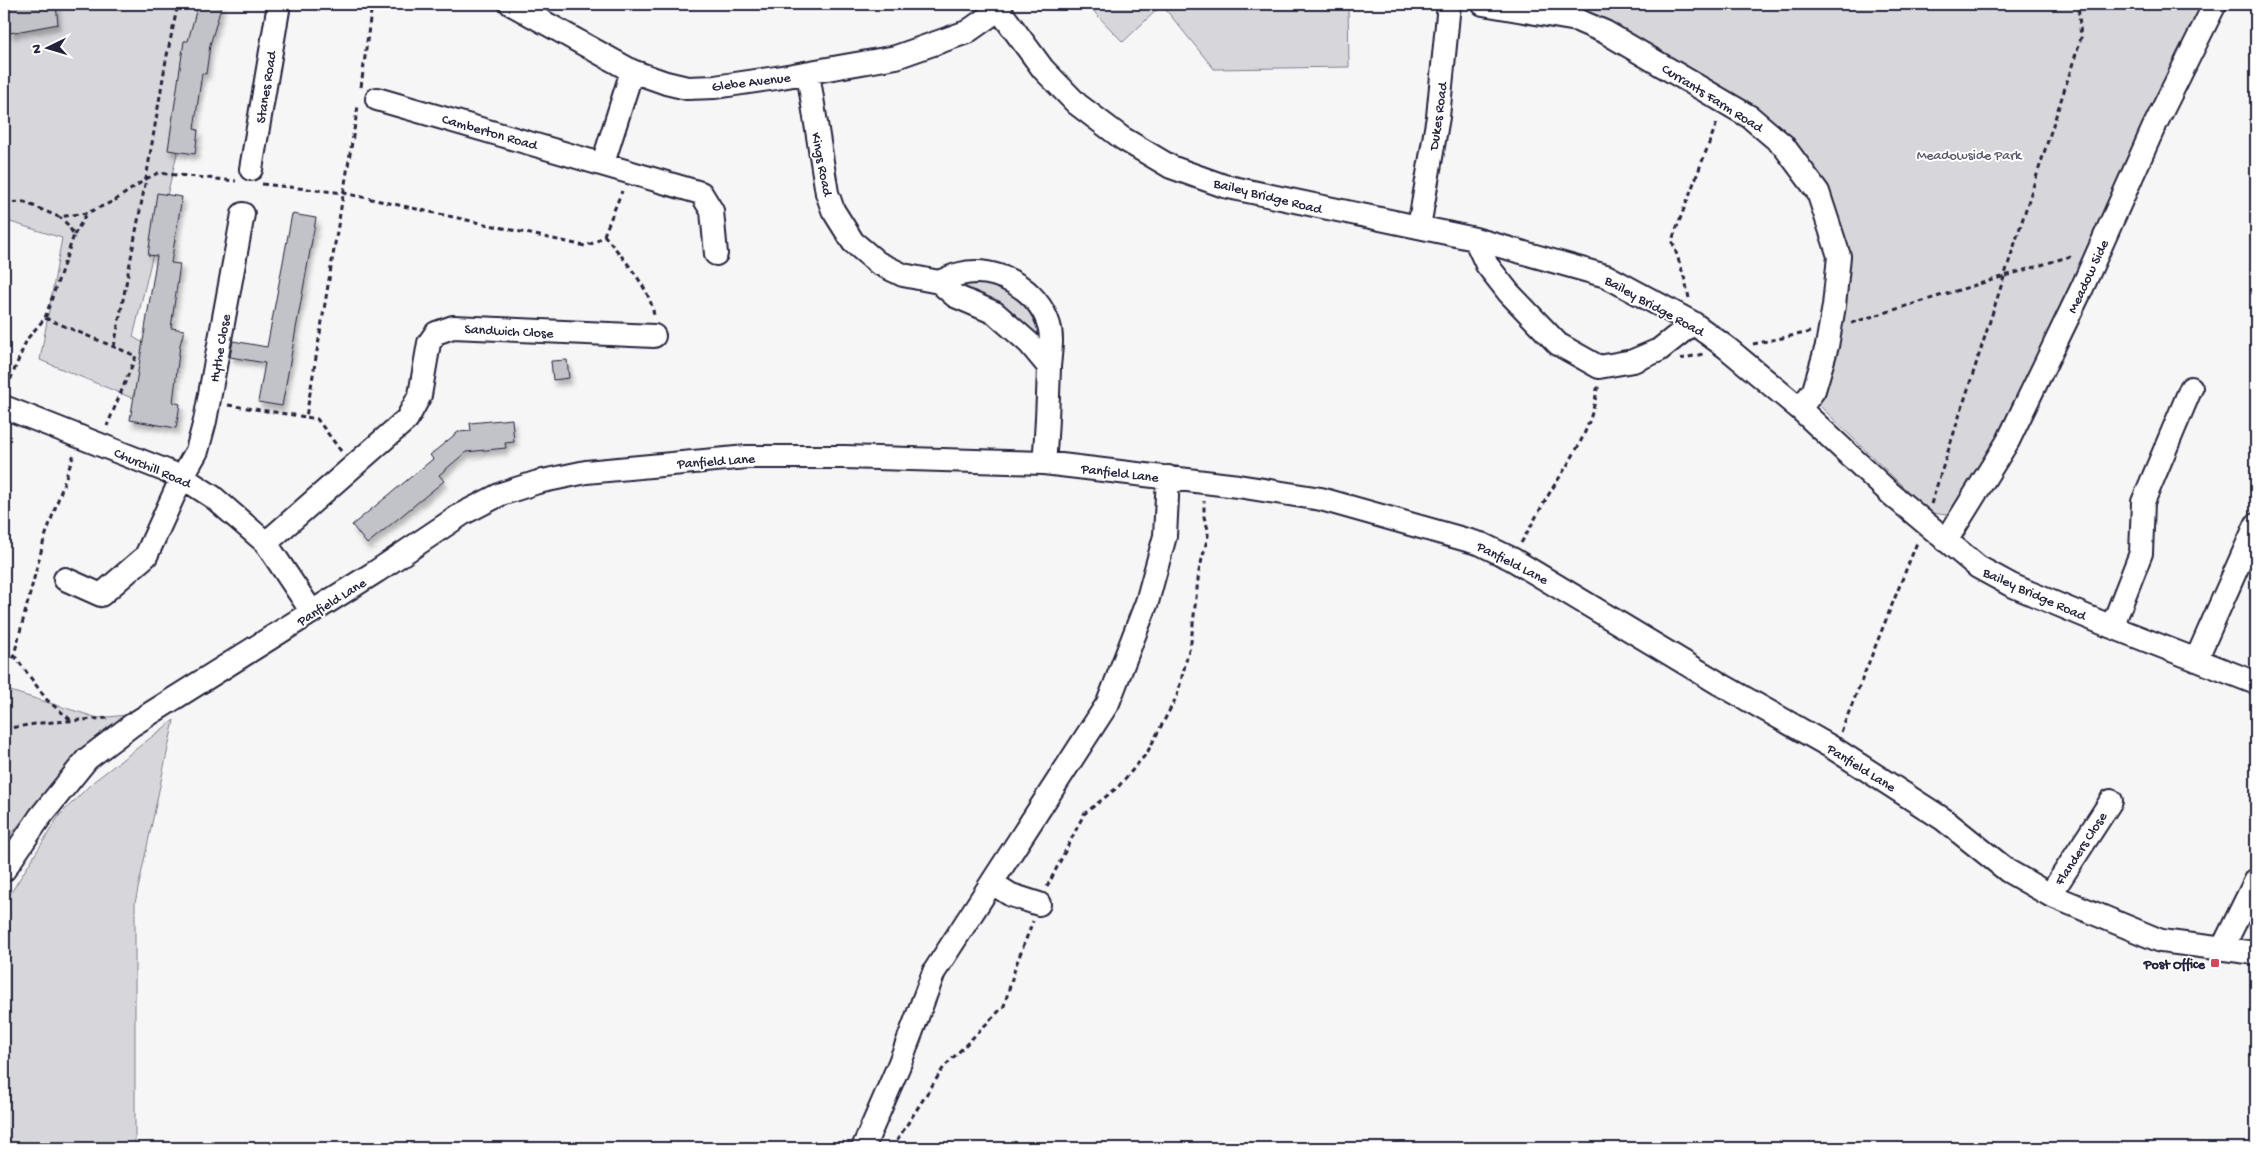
<svg xmlns="http://www.w3.org/2000/svg" width="2260" height="1152" font-family="'Gochi Hand',sans-serif">
	<defs>
		<filter id="shadow"><feDropShadow dx="3" dy="5.5" stdDeviation="2.5" flood-color="#0004"/></filter>
	</defs>
	<rect width="100%" height="100%" fill="#f6f6f7"/>
	<filter id="ink" filterUnits="userSpaceOnUse"><feTurbulence type="fractalNoise" baseFrequency=".02" numOctaves="2"/><feDisplacementMap in="SourceGraphic" scale="10" xChannelSelector="R" yChannelSelector="G"/><feConvolveMatrix kernelMatrix="1 2 1 2 8 2 1 2 1" color-interpolation-filters="sRGB"/></filter>
	<g filter="url(#ink)">
		<path fill="#d7d7db" stroke="#7c7c8b" d="M4 4H213L133 337 152 348 132 398 40 360 62 238 4 220Z
			M1089 4H1348L1349 67 1214 69 1162 5 1123 42 1096 14Z
			M1589 4H2212L2001 438 1959 505 1947 515 1930 513 1819 405 1835 346 1844 255 1787 139 1589 15Z
			M985 278 1034 307 1043 341 960 286 961 281Z
			M7 690 98 718 137 714 64 773 4 842V693Z
			M174 720 135 903V1148H4V904L59 816 93 782Z"/>
		<path fill="#c2c2c9" stroke="#22223b" filter="url(#shadow)" d="M7 4H56L58 24 10 33Z
			M198 4H222L210 45 206 74 202 73 194 129 198 130 195 154 168 150 184 41H188Z
			M157 193 182 197 171 263 180 264 171 328 184 330 180 345 173 402 180 404 176 428 130 420 157 256 148 255Z
			M292 214 316 218 282 406 258 402 265 363 230 357 233 341 267 347Z
			M567 360 569 378 553 380 551 361Z
			M512 419 514 442 505 443 506 448 466 452 439 475 444 481 367 544 352 525 433 459 430 455 458 432 471 431 470 423Z"/>
		<g fill="none" stroke-linecap="round" stroke-linejoin="round">
			<g stroke="#22223b" stroke-width="26">
				<path id="minor" d="M511 4 632 71 666 83 687 88 715 87 776 78 896 57 967 32 998 10
					M995 4 1043 69 1077 104 1122 138 1171 167 1224 186 1475 239 1606 276 1693 323 1727 348 1800 409 1891 494 1978 567 2011 585 2112 627 2256 683
					M1483 4 1577 20 1605 32 1750 117 1783 145 1818 192 1839 256 1834 306 1827 346 1814 390 1800 409
					M808 73 827 193 833 210 853 242 878 263 903 275 939 282 955 296 995 313 1029 343 1049 367
					M377 99 701 193 712 211 716 254
					M603 163 632 71
					M251 169 279 4
					M1419 227 1438 117 1449 4
					M1475 239 1487 265 1509 293 1558 344 1599 367 1633 361 1659 350 1693 323
					M939 282C946 280 953 275 960 274 996 265 1038 289 1049 325 1053 338 1050 353 1049 367 1048 399 1047 431 1044 463
					M4 407 182 477 213 497 266 543 312 612
					M1946 541 2008 441 2082 288 2153 129 2215 4
					M266 543 407 419 420 395 429 343 436 333 453 327 654 336
					M65 579 101 595 146 556 182 477 197 451 205 421 243 214
					M2112 627 2141 553 2143 502 2191 388
					M2196 660 2256 525
					M4 870 40 817 87 759 132 725 377 571 462 514 501 494 538 482 586 472 747 457H845L1044 463 1238 486 1321 499 1481 544 1512 559 1720 684 1833 748 1943 819 2008 871 2050 895 2161 941 2256 953
					M992 883 1011 895 1039 904
					M2050 895 2111 801
					M2222 949 2256 880
					M863 1148 899 1065 934 972 1108 703 1147 602 1165 536 1168 477"/>
			</g>
			<path stroke="#22223b" stroke-width="3" stroke-dasharray="5 4" stroke-linecap="butt" d="M361 87 372 4
				M262 184 344 193 585 246 596 242 604 235 622 191
				M4 203 24 202 59 217 87 213 114 201 146 179 166 60 178 4
				M74 235 87 213
				M604 235C621 256 651 288 654 316
				M1689 298 1685 280 1672 240 1718 120
				M45 318 136 356 107 426
				M1851 323 2074 255
				M1753 344 1810 332
				M114 347 146 179 158 173 236 181
				M1680 359 1703 354
				M7 388 27 339 45 318 74 235 68 225 60 217
				M228 405 306 417
				M341 451 317 419 306 417 358 106
				M1931 504 2081 38 2078 4
				M1521 543C1532 525 1541 507 1552 489 1573 457 1592 428 1597 389L1599 387
				M14 655 47 700 72 721
				M4 674 14 655 44 540 74 454
				M4 729 41 723 108 718
				M1841 732 1918 540
				M1047 887 1084 814 1118 787 1147 753 1177 696 1191 642 1199 571 1208 536V529L1204 517V501
				M892 1148 944 1067 1004 1006 1016 965 1033 921"/>
			<use href="#minor" stroke="#fff" stroke-width="22"/>
		</g>
	</g>
	<rect fill="#d1495b" stroke="#fff" stroke-width="2" x="2210" y="958" width="10" height="10" rx="2.5"/>
	<g text-anchor="middle" stroke-width="4" stroke-linejoin="round" paint-order="stroke">
		<g font-size="14" fill="#22223b" stroke="#fff">
			<text transform="translate(751 81) rotate(-7)" y="5">Glebe Avenue</text>
			<text transform="translate(265 87) rotate(-81)" y="5">Stanes Road</text>
			<text transform="translate(1713 97) rotate(32)" y="5">Currants Farm Road</text>
			<text transform="translate(1437 116) rotate(-82)" y="5">Dukes Road</text>
			<text transform="translate(490 131) rotate(16)" y="5">Camberton Road</text>
			<text transform="translate(823 164) rotate(79)" y="5">Kings Road</text>
			<text transform="translate(1268 195) rotate(14)" y="5">Bailey Bridge Road</text>
			<text transform="translate(2087 276) rotate(-65)" y="5">Meadow Side</text>
			<text transform="translate(1655 305) rotate(29)" y="5">Bailey Bridge Road</text>
			<text transform="translate(509 330) rotate(3)" y="5">Sandwich Close</text>
			<text transform="translate(219 348) rotate(-80)" y="5">Hythe Close</text>
			<text transform="translate(716 460) rotate(-4)" y="5">Panfield Lane</text>
			<text transform="translate(153 467) rotate(23)" y="5">Churchill Road</text>
			<text transform="translate(1120 472) rotate(7)" y="5">Panfield Lane</text>
			<text transform="translate(1513 562) rotate(27)" y="5">Panfield Lane</text>
			<text transform="translate(2035 593) rotate(24)" y="5">Bailey Bridge Road</text>
			<text transform="translate(331 601) rotate(-32)" y="5">Panfield Lane</text>
			<text transform="translate(1862 767) rotate(32)" y="5">Panfield Lane</text>
			<text transform="translate(2080 848) rotate(-57)" y="5">Flanders Close</text>
		</g>
		<g font-size="14" fill="#58586b" stroke="#fff">
			<text x="1969" y="159">Meadowside Park</text>
		</g>
		<g font-size="14" font-weight="bold" fill="#22223b" stroke="#fff" text-anchor="end">
			<text x="2205" y="968">Post Office</text>
		</g>
	</g>
	<rect width="2260" height="1152" fill="none" stroke="#fff" stroke-width="20"/>
	<rect x="10" y="10" width="2240" height="1132" fill="none" stroke="#22223b" stroke-width="2" filter="url(#ink)"/>
	<g transform="translate(48 48) rotate(265)" stroke="#ffffff" stroke-width="4" paint-order="stroke">
	<path d="M0-4L9 19L0 12L-9 19Z" fill="#22223b"/>
	<text y="-8" font-size="14" font-weight="bold" text-anchor="middle" fill="#22223b">N</text>
	</g>
</svg>
